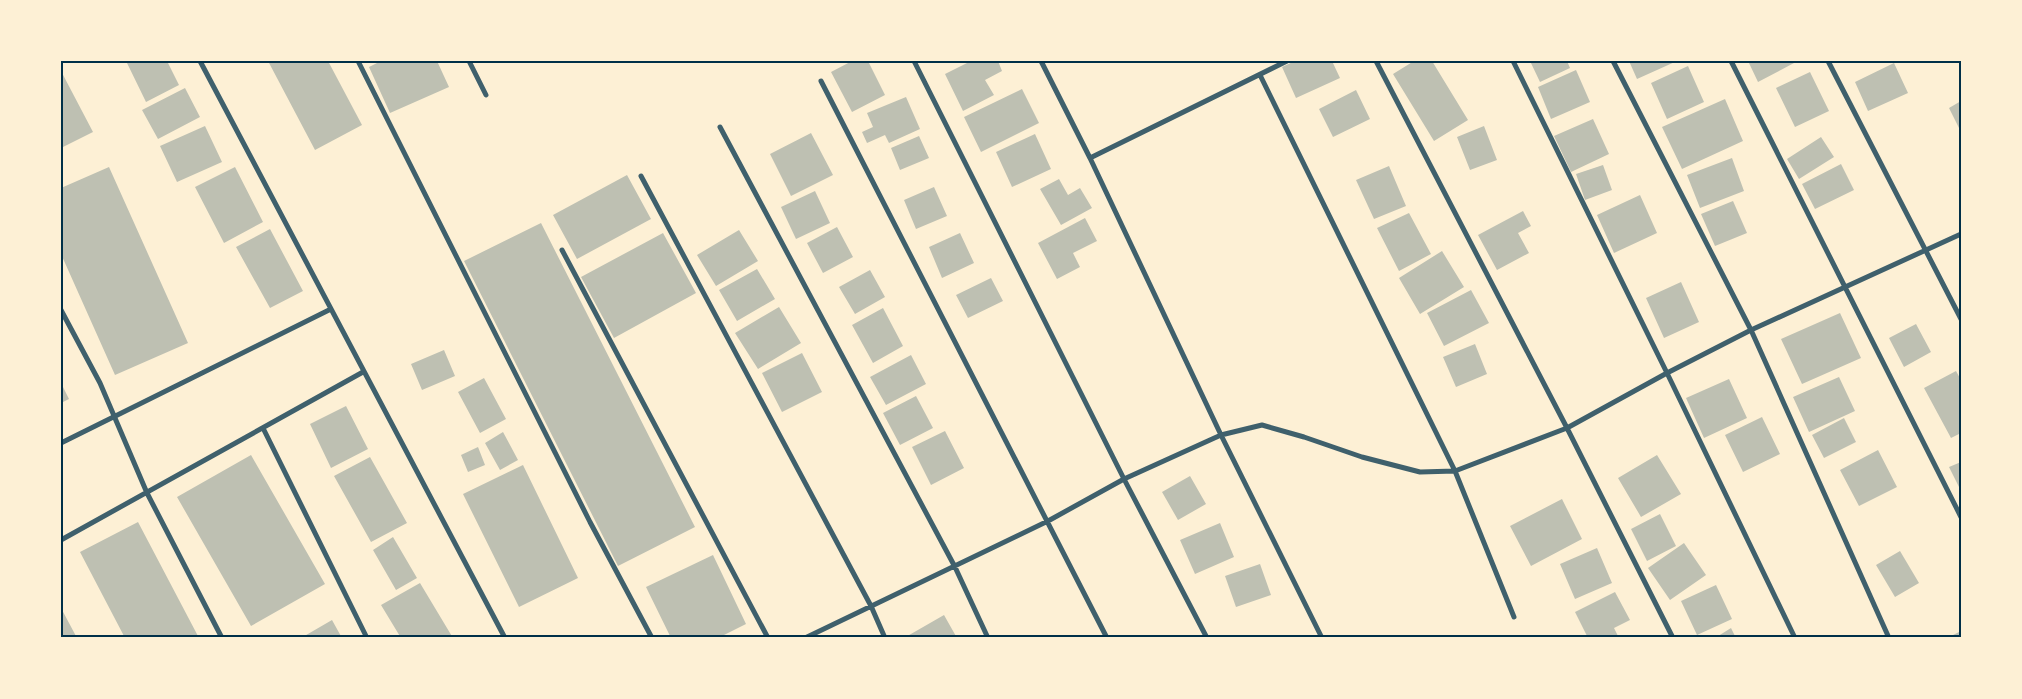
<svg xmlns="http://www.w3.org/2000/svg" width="2022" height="699" font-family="Figtree,sans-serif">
	<rect width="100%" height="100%" fill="#fdf0d5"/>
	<path fill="#bec0b2" d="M130 61H167L179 85 146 102 127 63Z
		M268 61H328L362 125 315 150Z
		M381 61H437L449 87 390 113 369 67Z
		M852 61H868L885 95 852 112 831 72Z
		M971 61H998L1002 71 985 80 994 95 963 111 945 74Z
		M1295 61H1332L1340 78 1296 98 1282 67Z
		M1414 61H1432L1468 120 1434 141 1393 74Z
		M1530 61H1567L1570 68 1540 82Z
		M1629 61H1677L1637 79Z
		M1748 61H1794V63L1758 82Z
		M1894 63 1908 93 1868 111 1855 82Z
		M1688 66 1704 102 1667 119 1651 83Z
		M1576 70 1590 102 1551 119 1538 87Z
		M61 71 93 132 61 148Z
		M1810 72 1829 111 1795 127 1776 88Z
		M185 88 200 117 158 139 142 110Z
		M1022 89 1039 123 981 152 964 117Z
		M1356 90 1370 119 1333 137 1319 109Z
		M906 97 920 129 889 143 885 135 867 143 862 132 873 127 867 113Z
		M1725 99 1743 141 1682 169 1662 127Z
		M1961 101V132L1949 108Z
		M1593 119 1609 154 1571 172 1554 136Z
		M205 126 222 162 177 182 160 146Z
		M1484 126 1497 160 1470 170 1457 137Z
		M811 133 833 175 791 196 770 154Z
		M1035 134 1051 169 1012 187 996 152Z
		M919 136 929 158 900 170 891 148Z
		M1821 137 1834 157 1799 179 1787 159Z
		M1732 158 1744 191 1700 208 1687 175Z
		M1841 164 1854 190 1815 209 1802 184Z
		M1603 165 1612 190 1585 200 1576 174Z
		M1389 166 1406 206 1374 219 1356 180Z
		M109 167 188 343 115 375 61 254V188Z
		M235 167 263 222 224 243 195 187Z
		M627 175 651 219 577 259 553 215Z
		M1059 179 1068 195 1080 188 1092 208 1061 225 1040 189Z
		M934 187 947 216 916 229 904 200Z
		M815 191 830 223 796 239 781 207Z
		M1640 195 1657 233 1614 253 1597 215Z
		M1733 201 1747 233 1715 246 1701 214Z
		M1523 211 1531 226 1518 233 1529 253 1497 270 1478 235Z
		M1409 213 1431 254 1399 271 1377 228Z
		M1085 218 1097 241 1073 253 1080 267 1057 279 1038 243Z
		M541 223 695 527 618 566 464 261Z
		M837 227 853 257 823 273 807 243Z
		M270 229 303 291 270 308 236 247Z
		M739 230 758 261 716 286 697 255Z
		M663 233 696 293 614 338 581 277Z
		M960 233 974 263 942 278 929 247Z
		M1442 251 1464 287 1420 314 1399 278Z
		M757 269 775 299 737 321 719 290Z
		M870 270 885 297 855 314 839 287Z
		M991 278 1003 301 968 318 956 295Z
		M1681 282 1699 322 1664 338 1646 298Z
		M1471 290 1489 323 1444 346 1427 313Z
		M779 307 801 343 758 369 735 333Z
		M883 308 903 346 873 363 852 325Z
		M1840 313 1861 358 1802 384 1781 339Z
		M1916 324 1931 352 1904 367 1889 338Z
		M1475 344 1487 374 1456 387 1443 357Z
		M444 350 455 376 422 390 411 364Z
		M802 353 822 392 782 412 762 373Z
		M911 355 926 384 886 405 870 377Z
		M1956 371 1961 380V433L1951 438 1924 388Z
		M1839 377 1855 411 1809 432 1793 397Z
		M484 378 506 419 480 433 458 392Z
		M1729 379 1747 418 1704 438 1686 398Z
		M61 383 69 399 61 403Z
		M916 396 933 428 900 445 883 413Z
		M346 406 368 449 331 468 310 424Z
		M1762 417 1780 454 1743 472 1725 435Z
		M1844 418 1856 442 1824 458 1812 435Z
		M945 431 964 468 931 485 912 447Z
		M503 432 518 460 500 470 485 443Z
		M478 447 485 465 468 472 461 455Z
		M1878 450 1897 487 1859 506 1840 470Z
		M251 455 325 584 251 626 177 497Z
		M1657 455 1681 494 1641 517 1618 478Z
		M370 457 407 523 371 542 334 476Z
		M1961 462V491L1949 467Z
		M523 465 578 578 519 607 463 494Z
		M1190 476 1206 504 1178 520 1162 492Z
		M1562 499 1582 539 1531 566 1510 526Z
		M1660 514 1676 546 1647 561 1631 529Z
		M138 522 199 638H125L80 552Z
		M1220 523 1234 557 1195 574 1180 540Z
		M393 537 417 578 396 590 373 550Z
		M1684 543 1706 575 1670 600 1648 568Z
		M1597 548 1612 583 1575 599 1560 564Z
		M1900 551 1919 583 1895 597 1876 565Z
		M713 555 746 624 718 638H671L646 587Z
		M1260 564 1271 595 1236 607 1225 576Z
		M420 583 453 638H401L381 605Z
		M1716 585 1732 619 1697 635 1681 601Z
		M1615 592 1630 620 1614 628 1619 638H1588L1575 612Z
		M61 608 77 638H61Z
		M944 615 957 638H904Z
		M332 620 342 638H301Z
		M1731 628 1736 638H1715Z
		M1961 631V638H1947Z"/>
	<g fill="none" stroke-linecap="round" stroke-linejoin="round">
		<path stroke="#3f606c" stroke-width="5" d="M200 61 505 638
			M358 61 590 522 652 638
			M469 61 486 95
			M914 61 1124 479 1207 638
			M1041 61 1090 158 1221 435 1322 638
			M1376 61 1567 428 1673 638
			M1513 61 1667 373 1795 638
			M1613 61 1751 330 1889 638
			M1731 61 1961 517
			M1828 61 1961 319
			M1260 75 1455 471 1514 617
			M821 81 1107 638
			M720 127 955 567 988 638
			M1090 158 1287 61
			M641 176 871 606 885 638
			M562 250 768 638
			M61 310 100 383 147 493 222 638
			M263 428 367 638
			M61 443 331 309
			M61 540 363 372
			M805 638 1048 521 1124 479 1221 435 1262 425 1304 437 1362 457 1420 472 1455 471 1567 428 1667 373 1751 330 1961 234"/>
	</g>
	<rect width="2022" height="699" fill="none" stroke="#fdf0d5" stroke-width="125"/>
	<rect x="62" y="62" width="1898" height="574" fill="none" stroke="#003049" stroke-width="2"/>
</svg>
